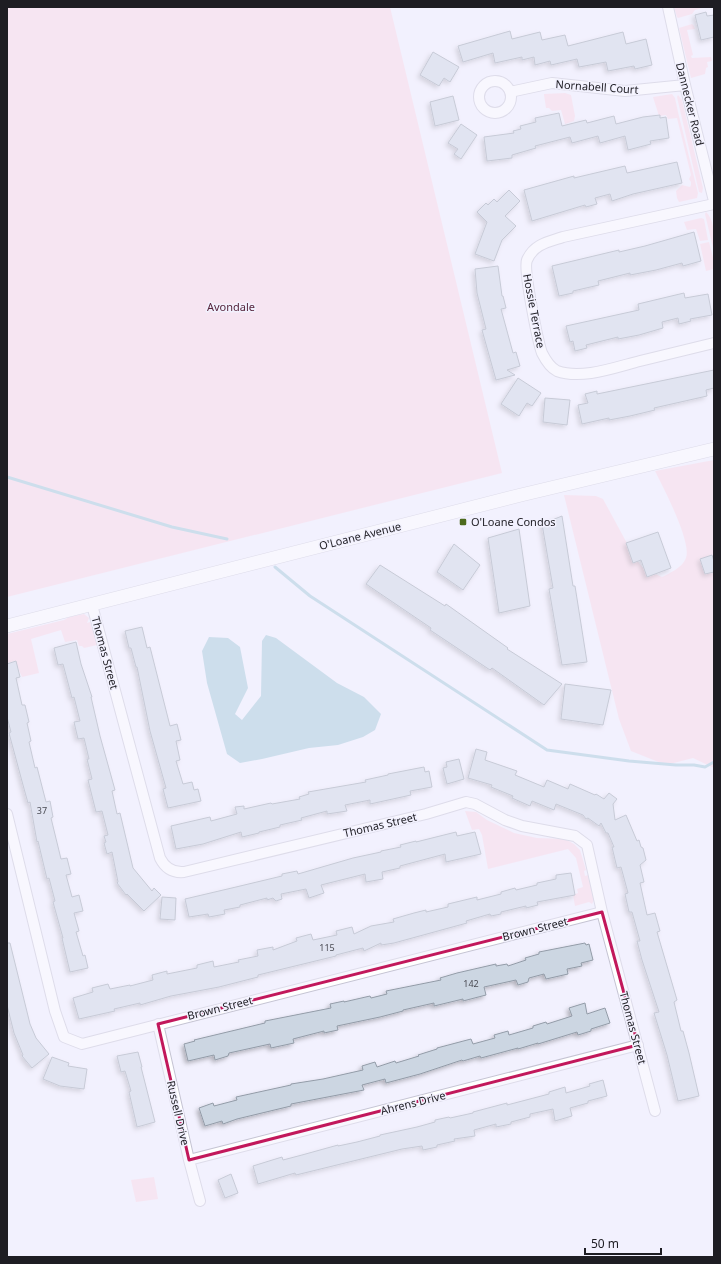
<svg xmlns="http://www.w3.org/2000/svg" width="721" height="1264" font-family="'Noto Sans',sans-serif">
	<defs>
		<filter id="shadow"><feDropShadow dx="-2.5" dy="2.5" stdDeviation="2" flood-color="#0004"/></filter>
	</defs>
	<rect width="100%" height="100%" fill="#f2f1fe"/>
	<path fill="#fbd8e5" d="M7 7H390L502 473 7 597Z
		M674 7H705L695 10 692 14 678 18 677 17Z
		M692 24 694 26 695 29 687 30 693 55 691 56 692 58 711 57 712 61 707 62 708 67 706 68 705 74 691 78 679 28Z
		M565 93 571 95 575 116 574 121 565 124 561 110 552 111 549 108H546L544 95V94Z
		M672 94 675 98 678 112 698 193 697 198 679 202 677 198 676 191 682 185 690 187 691 185V182L689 179 691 175 677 118 668 119 666 115 659 116 653 97Z
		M678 95 682 100 703 188 702 193 699 192 677 97Z
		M706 212C716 222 714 239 714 252L705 214Z
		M701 218 704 219 708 240 700 241 696 229 687 230 684 222Z
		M709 242 714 261V269L706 271 700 244Z
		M714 460V768L693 758 666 765 631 751 619 719 564 495 596 496 603 499 635 558 644 569 662 577C670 573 682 568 686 558 692 542 663 487 655 471Z
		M84 614 89 618 87 623 90 622 97 645 84 648 82 646H79L77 640 65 642 61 630 31 639 39 673 22 677 15 661 7 663V634L64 620 69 617Z
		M465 811 476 812 487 820 514 833 537 838 565 839 574 844 580 850 586 870 584 871 585 876 588 875 594 900 592 904 589 902 575 906 573 895 578 893 577 889 583 887 576 858 568 849 488 869 482 835 479 829 472 830Z
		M154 1177 158 1199 136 1202 131 1180Z"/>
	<path fill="#a0c8d8" d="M266 635 276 638 337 683 364 697 381 714 375 730 363 737 338 745 309 748 262 759 240 763 227 754 207 683 202 651 209 637 228 638 240 647 248 688 235 714 242 720 261 696 262 641Z"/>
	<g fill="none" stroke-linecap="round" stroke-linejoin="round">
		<path stroke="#a0c8d8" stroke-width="3" d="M7 477 172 527 227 539
			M275 567 310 596 547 750 629 761 676 765H694L705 767 714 762"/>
	</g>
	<path fill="#ccd6e2" stroke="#939ca8" filter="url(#shadow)" d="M706 12 707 16 714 15V37L701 40 695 15Z
		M510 31 512 39 540 32 542 40 565 35 568 46 623 32 626 44 646 39 652 65 635 69 634 66 608 71 606 62 579 67 577 59 551 65 550 61 535 65 534 57 522 60V57L495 63 493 53 463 62 458 46Z
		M433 52 459 67 450 82 444 78 439 86 420 75Z
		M453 96 459 120 435 126 430 102Z
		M559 113 562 126 586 120 587 123 614 116 616 124 643 117 660 115V118L666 117 669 138 650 141 651 144 628 150 625 136 600 143 598 136 572 143 570 137 535 146 536 148 512 155V158L487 161 484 137 514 133 513 131 521 129 520 126 536 122 535 118Z
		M461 124 477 135 461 159 454 154 458 149 448 143Z
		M677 162 682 183 633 194 612 201 610 194 595 198 597 204 586 207 585 205 532 221 524 190 574 176V178L625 166 627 173Z
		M509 190 520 201 505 216 516 226 502 240 494 261 475 254 487 222 477 212 486 203 488 205 494 199 497 202Z
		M694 232 701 261 683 266 682 263 656 270 630 275V273L598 281 599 285 573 291V293L559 296 552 266 619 250V252L645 246Z
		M498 266 502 296H503L506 308 501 309 513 353 516 352 520 366 507 370 515 375 496 380 482 330 486 329 477 293 475 269Z
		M684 293 685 298 708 294 712 315 690 319 691 321 679 324 678 318 662 322 663 328 639 335 618 339V337L586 345 587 348 575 351 573 341 570 342 566 326 639 310 638 304Z
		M714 370V388L706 390 707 396 654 408 655 410 630 416 609 420V418L582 424 578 405 588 403 585 394 597 391V394Z
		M518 378 541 393 532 406 527 403 519 416 501 404Z
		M545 398 570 400 567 425 543 422Z
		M562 516 573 586H575L587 662 562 665 549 589 553 588 542 524Z
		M519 529 530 606 499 613 488 538Z
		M658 532 671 568 647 577 641 560 633 563 626 543Z
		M454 544 480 565 463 590 437 572Z
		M712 555 714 561V572L705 574 700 559Z
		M380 565 445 606 446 604 508 648 507 649 562 684 544 705 492 668 490 670 430 630 431 628 366 584Z
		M142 627 147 648 150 647 170 726 177 724 181 740 176 741 180 760 176 761 183 784 192 782 194 790 198 789 201 801 168 808 163 789 166 788 150 731 137 667H136L131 648H129L125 631Z
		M76 642 81 664 92 697H91L100 736 115 790 112 791 117 814 120 813 133 868 152 891 154 888 161 895 144 911 127 894 126 895 117 883 118 882 112 852 107 854 104 843 106 842 104 836 108 835 102 811 96 812 88 780 92 779 87 759H89L84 738 78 739 74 722 80 721 74 697 72 698 63 664 58 665 54 648Z
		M16 661 20 677 16 678 22 705H25L29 722 27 723 31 741 29 742 35 768 37 767 46 802 50 801 53 817 51 818 61 859 67 858 71 874 66 875 72 897 79 895 83 911 74 913 79 931 76 932 83 956 85 955 88 968 70 972 62 938H63L53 902 55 901 49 878 47 879 38 841 37 842 30 802 28 803 23 785 9 733 11 732 7 717V664Z
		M565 684 611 690 603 725 561 719Z
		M476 749 487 752 485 760 517 771 515 775 544 787 547 780 568 789 570 784 595 795 596 794 604 799 609 793 617 799 613 804 615 820 626 815 637 841 639 840 641 847 643 848 646 860 640 865 644 882 640 883 647 915 655 913 660 931 657 932 677 1000 674 1002 681 1031H683L689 1053 699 1096 678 1101 667 1055 654 1013 659 1012 642 960 637 941H640L632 912H629L625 894 628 893 621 867 617 868 612 847H614L608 833H606L601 823 599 826 588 818 586 819 583 815 556 804 554 810 532 801 530 806 512 798 513 796 491 787 492 785 468 778Z
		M459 759 464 779 447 784 443 768 447 767 446 762Z
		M424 767 425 772 429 771 432 787 410 791 411 795 370 804V800L345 805 347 811 327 814V811L301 818 302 820 280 825V827L259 832V833L242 837 241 832 203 844 176 849 171 826 210 817 211 821 237 814 235 807 244 806V809L271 803 272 804 300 799 299 797 309 794 308 792 366 782 365 780 388 775V774Z
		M456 832 457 836 475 832 481 854 446 862 445 854 400 866V868L382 872 383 879 366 882 365 874 321 885 324 893 309 898 306 889 281 894 282 899 276 901 273 898 267 900V898L240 905V907L224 910 225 914 209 917 208 914 189 917 185 899 236 887 282 876V874L297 871 298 874 353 858 381 852V851L401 847 400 845 416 841V842Z
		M571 873 575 895 537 902 538 905 526 908V906L501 912V914L491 916 490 914 466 921 467 923 394 943 381 945V943L364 951 363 948 336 955V956L258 975V977L219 987 171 996 140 1005V1003L114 1009 115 1011 79 1019 73 998 93 992 92 988 108 984 110 989 130 985V986L153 980 152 975 167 971V974L197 968V965L213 961 214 967 239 962 238 960 258 956 257 950 273 947V950L297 941 296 938 311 934 313 940 337 935 336 931 352 927 354 934 371 926 394 922 393 919 414 913 426 910V912L448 907V904L477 897V900L501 894V892L515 888 516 890 537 885V883L556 879V875Z
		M162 897 176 898 175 920 160 919Z
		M7 943H10L30 1024 36 1038 49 1054 32 1068 22 1056 23 1055 14 1033 7 1005Z
		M585 943 586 945 589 944 593 960 581 963 582 966 567 969 568 974 546 979 544 974 529 978 528 982 518 985 516 980 484 987 486 995 463 1001V999L434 1006V1003L403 1010V1011L380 1017 337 1026 338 1030 324 1033V1031L293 1039 294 1043 271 1048 270 1044 229 1053 228 1056 215 1060 214 1055 188 1061 184 1044 195 1041 194 1040 265 1023V1021L331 1008 330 1004 344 1001V1002L370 996 371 998 387 994 386 991 441 980 440 978 457 973 496 964V966L507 964 508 966 526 960 525 958 539 954V952Z
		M585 1003 587 1014 605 1008 610 1023 591 1029V1031L578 1035 577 1032 538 1044V1043L518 1049V1048L481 1058 480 1056 463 1061 462 1060 420 1074 386 1083 385 1079 362 1085 364 1090 291 1104V1106L237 1119 223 1124 222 1121 205 1126 199 1108 213 1103 214 1106 237 1100 236 1097 291 1085V1084L323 1079 363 1070 362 1066 375 1062 377 1067 395 1061 396 1063 419 1056 418 1055 437 1049V1048L471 1039 473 1044 495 1038 494 1035 508 1031 509 1035 533 1028V1026L546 1022 547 1024 572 1016 569 1008Z
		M138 1052 142 1067H141L155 1122 137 1127 129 1092 131 1091 125 1071 121 1072 117 1056Z
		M52 1057 69 1063 68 1066 87 1069 84 1089 60 1086 43 1079Z
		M603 1080 607 1096 588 1101V1103L570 1108 572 1116 555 1121 553 1109 530 1114V1117L511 1122V1124L496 1127V1124L474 1130 475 1136 454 1139 455 1141 437 1145V1147L423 1150 422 1146 402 1149 296 1175 295 1173 258 1184 253 1166 282 1157 283 1160 302 1155 338 1145V1146L357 1142 380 1136V1135L417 1127 435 1122V1120L449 1117 450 1118 473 1113V1112L492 1107 507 1103V1105L549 1094V1092L565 1087 566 1093 590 1086 589 1084Z
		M231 1174 238 1193 225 1198 218 1180Z"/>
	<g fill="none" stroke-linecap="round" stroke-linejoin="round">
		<g stroke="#c5c4d3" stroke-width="12">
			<path id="minor" d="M668 7 685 85 714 201
				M479 97a16 16 0 1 1 32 0a16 16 0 1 1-32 0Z
				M510 92 552 83 625 91 685 85
				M714 204 563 237C548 242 534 244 527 260 523 269 538 342 542 353 545 359 551 368 557 371 582 380 616 367 640 361 665 355 689 349 714 343
				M92 605 160 858C165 868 173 873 184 872L426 814 466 802 475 804 505 820 522 826 575 836 587 845 602 912 655 1111
				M7 814 55 1011 64 1037 82 1044 602 912
				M158 1024 189 1160 200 1201
				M189 1160 638 1045"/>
		</g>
		<g stroke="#c5c4d3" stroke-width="14">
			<path id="tertiary" d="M7 626 521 495 714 449"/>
		</g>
		<use href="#minor" stroke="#fff" stroke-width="10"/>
		<use href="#tertiary" stroke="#fff" stroke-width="13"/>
	</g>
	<path d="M0 0H721V1264H0ZM602 912 638 1045 189 1160 158 1024Z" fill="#f2f1fe" fill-opacity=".55" fill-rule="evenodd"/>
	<path fill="none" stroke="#c2185b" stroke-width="3" stroke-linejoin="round" d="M602 912 638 1045 189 1160 158 1024Z"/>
	<rect fill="#4d6a1d" stroke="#f2f1fe" stroke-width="1.5" x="459" y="518" width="8" height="8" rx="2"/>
	<g text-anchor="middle" stroke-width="3" stroke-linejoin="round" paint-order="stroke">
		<g font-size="9" fill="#4a4b53">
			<text x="42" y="814">37</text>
			<text x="327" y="951">115</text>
			<text x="471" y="987">142</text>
		</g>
		<g font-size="11" fill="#1e1d23" stroke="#f2f1fe">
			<text transform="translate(597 87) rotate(4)" y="4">Nornabell Court</text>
			<text transform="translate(690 104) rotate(76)" y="4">Dannecker Road</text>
			<text transform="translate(534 311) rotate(79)" y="4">Hossie Terrace</text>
			<text transform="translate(360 536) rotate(-14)" y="4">O'Loane Avenue</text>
			<text transform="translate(105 653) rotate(75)" y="4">Thomas Street</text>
			<text transform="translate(380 825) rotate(-13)" y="4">Thomas Street</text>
			<text transform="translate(535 929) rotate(-14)" y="4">Brown Street</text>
			<text transform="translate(220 1008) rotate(-14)" y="4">Brown Street</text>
			<text transform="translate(633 1028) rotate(75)" y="4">Thomas Street</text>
			<text transform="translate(413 1103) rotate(-14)" y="4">Ahrens Drive</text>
			<text transform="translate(178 1113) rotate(77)" y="4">Russell Drive</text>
		</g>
		<g font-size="11" fill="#57253d" stroke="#f2f1fe">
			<text x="231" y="311">Avondale</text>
		</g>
		<g font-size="11" fill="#1e1d23" stroke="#f2f1fe" text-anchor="start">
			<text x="471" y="526">O'Loane Condos</text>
		</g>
	</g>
	<rect width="721" height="1264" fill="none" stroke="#1e1d23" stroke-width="16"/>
	<path d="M585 1248v6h76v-6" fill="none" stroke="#1e1d23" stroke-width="2"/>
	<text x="591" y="1248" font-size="12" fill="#1e1d23" stroke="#f2f1fe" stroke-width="3" paint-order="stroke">50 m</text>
</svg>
